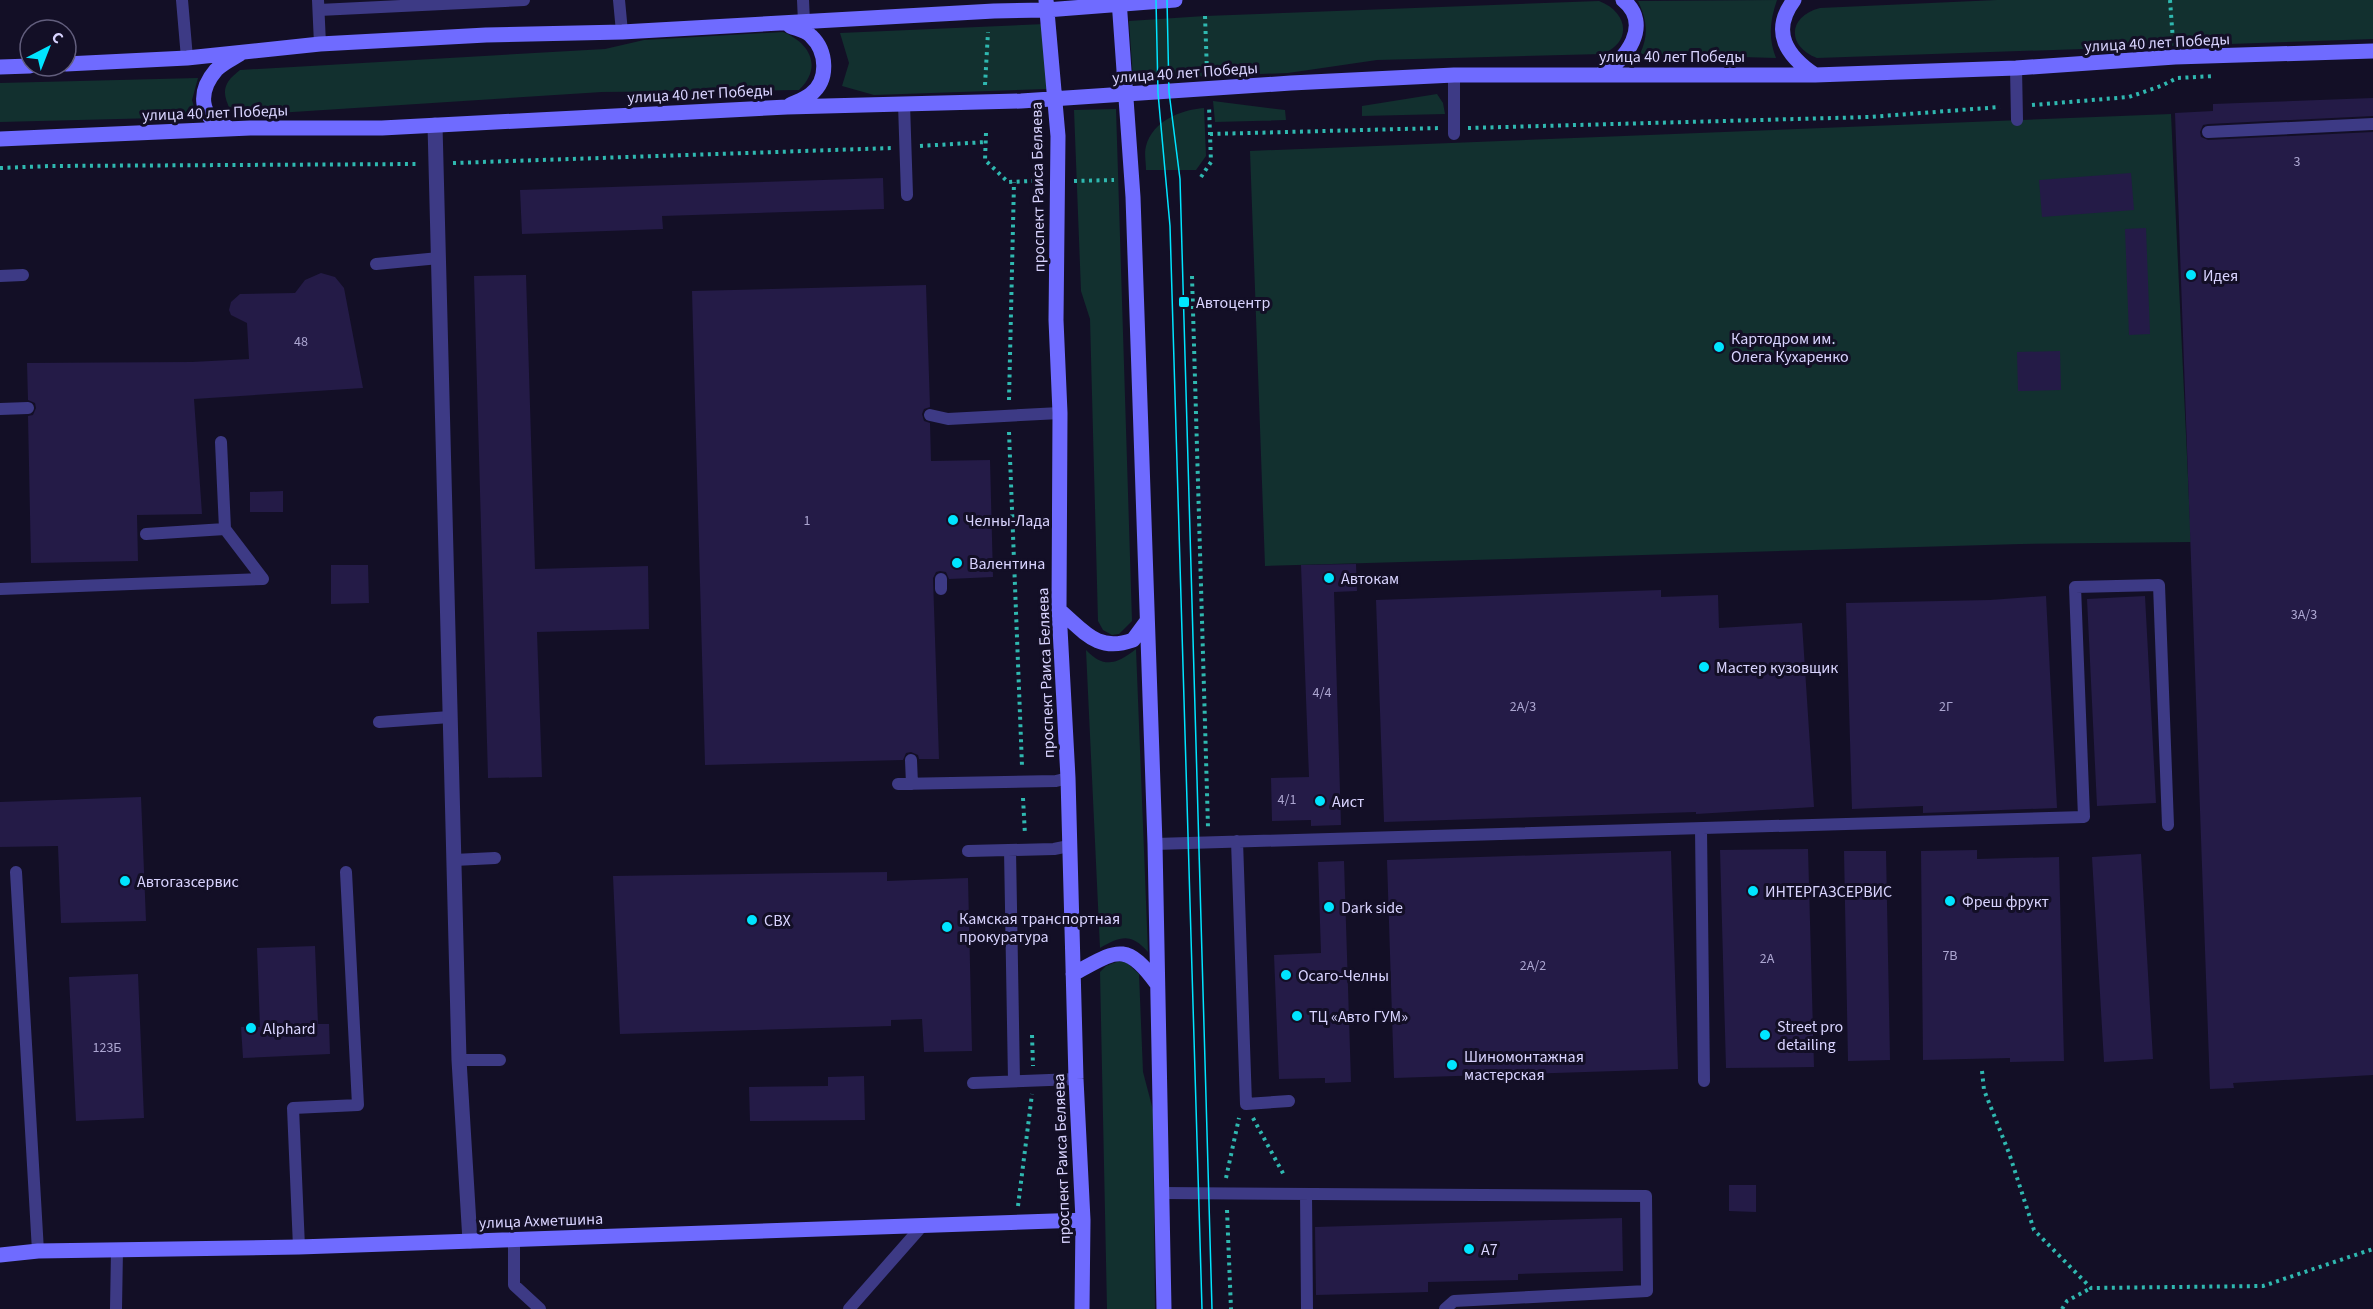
<svg xmlns="http://www.w3.org/2000/svg" width="2373" height="1309" font-family="'Source Sans 3',sans-serif">
	<rect width="100%" height="100%" fill="#130f26"/>
	<path fill="#12302f" d="M1777 0C1770 20 1768 38 1776 58L1640 54C1649 35 1647 20 1638 1Z
		M1997 0H2373V39L1817 58C1786 46 1788 16 1820 8Z
		M1599 1C1628 12 1633 42 1602 54L1377 60 1288 73 1133 79 1129 21 1205 16Z
		M1045 24 1047 89 874 95 842 86 849 63 840 33Z
		M783 32C810 43 823 67 799 90L602 92 246 115 231 111C221 92 223 83 240 70L605 49 644 40Z
		M198 78 192 100 197 117 0 122V83Z
		M1437 94 1443 103 1445 114 1362 116V106Z
		M1213 101 1285 110 1286 120 1215 122Z
		M1204 108 1206 156 1196 170H1146C1146 162 1144 153 1146 146 1153 121 1180 110 1204 108Z
		M1116 109 1132 621 1119 634 1112 635 1103 630 1098 621 1090 319 1081 291 1074 110Z
		M2171 114 2191 542 2021 544 1265 566 1250 151Z
		M1136 649 1148 952C1131 933 1121 936 1100 948L1086 650C1104 669 1117 664 1136 649Z
		M1119 961 1126 962 1139 974 1143 1072 1153 1110 1155 1309H1107L1100 972 1106 966Z"/>
	<path fill="#241b47" d="M2373 98V116L2208 124 2203 125 2200 132 2201 137 2208 140 2373 132V1075L2233 1083 2234 1088 2210 1089 2175 113 2213 111V104Z
		M2131 173 2134 210 2042 217 2039 180Z
		M883 178 884 209 662 216 663 229 522 234 520 190Z
		M2146 228 2150 334 2129 335 2125 229Z
		M321 273 335 277 344 288 363 388 194 399 202 514 137 515 138 561 31 563 28 416 33 415 36 408 35 403 28 400 27 363 192 362 249 359 247 323 231 315 229 310 231 302 240 294 295 293 305 280Z
		M526 275 535 569 648 566 649 629 537 632 542 777 488 778 474 276Z
		M926 285 930 407 924 409 922 414 924 421 930 423 931 461 990 460 993 577 949 579 946 572 940 571 936 572 933 578 939 759H919L918 755 911 752 906 753 903 760 705 765 692 291Z
		M2060 351 2061 390 2018 391 2017 352Z
		M283 491V512H250V492Z
		M1356 564 1357 591 1334 592 1341 825 1311 826V820L1272 821 1271 778 1309 777 1301 565Z
		M331 565H368L369 603 331 604Z
		M1661 590V597L1718 595 1719 628 1802 623 1814 807 1696 814V812L1384 822 1376 600Z
		M2046 596 2057 808 1923 813V806L1852 809 1846 603 1990 600Z
		M2145 596 2156 803 2097 806 2087 599Z
		M141 797 146 921 61 923 58 846 0 847V802Z
		M1808 849 1814 1067 1726 1068 1720 850Z
		M1977 850V859L2059 857 2064 1061 2010 1062V1058L1923 1060 1921 851Z
		M1671 851 1678 1069 1394 1078 1387 860Z
		M1844 851H1886L1890 1060 1848 1061Z
		M2141 854 2153 1059 2104 1062 2092 857Z
		M1344 861 1351 1082 1325 1083V1078L1279 1079 1274 955 1321 953 1318 862Z
		M887 872V881L968 878 972 1051 924 1052 922 1019 891 1020V1026L620 1034 613 876Z
		M315 946 318 1024H329L330 1054 243 1058 241 1027H260L257 948Z
		M138 974 144 1118 76 1121 69 977Z
		M864 1076 865 1120 750 1121 749 1087 828 1086V1077Z
		M1729 1185H1756V1212L1729 1211Z
		M1622 1218 1623 1271 1518 1274V1280L1428 1282V1292L1316 1295 1315 1227Z"/>
	<g fill="none" stroke-linecap="round" stroke-linejoin="round">
		<path stroke="#2fb8b0" stroke-width="4" stroke-dasharray="3 4.5" stroke-linecap="butt" d="M2170 0 2173 41
			M1205 16 1207 72
			M985 85 988 32
			M2032 105 2129 97 2161 86 2177 78 2215 76
			M1468 128 1869 117 2000 107
			M986 133 985 160 1008 182 1032 181
			M1210 134 1440 128
			M920 146 986 142
			M453 163 892 148
			M0 168 50 166 418 164
			M1201 177 1211 162 1209 106
			M1074 181 1114 180
			M1192 276 1208 827
			M1009 400 1014 182
			M1009 432 1022 766
			M1023 798 1025 835
			M1032 1035 1033 1066
			M1982 1071 1984 1090 2009 1153 2034 1230 2091 1288 2263 1286 2373 1249
			M1253 1118 1285 1177
			M1226 1178 1239 1118
			M1018 1206 1032 1094
			M1227 1210 1231 1309
			M2062 1309 2067 1301 2091 1288"/>
		<path stroke="#3d3a85" stroke-width="12" d="M182 0 187 58
			M318 0 320 44
			M619 0 622 32
			M803 0 804 22
			M319 10 524 0
			M2016 68 2017 120
			M1454 75V134
			M904 104 907 195
			M2208 132 2373 124
			M376 264 439 258
			M0 276 23 275
			M0 409 28 408
			M930 415 948 419 1060 413
			M225 529 263 579
			M146 534 225 529 221 442
			M0 589 263 579
			M941 589V579
			M379 722 450 717
			M911 760 912 784
			M898 784 1056 781 1068 778
			M1701 829 1704 1081
			M1237 841 1246 1104 1289 1101
			M1155 844 2084 817 2075 587 2159 585 2168 825
			M1010 850 1014 1081
			M968 851 1054 849 1069 846
			M454 860 495 858
			M16 872 38 1251
			M459 1060H500
			M973 1083 1076 1079
			M1162 1193 1646 1196 1647 1291 1454 1301 1445 1309
			M1306 1194 1307 1309
			M514 1239V1285L540 1309
			M299 1247 293 1108 358 1105 346 872
			M116 1309 117 1250
			M849 1309 923 1225"/>
		<path stroke="#3d3a85" stroke-width="15" d="M435 125 459 1060 470 1241"/>
		<path stroke="#6f6bff" stroke-width="15" d="M1046 0 1058 136 1056 320 1060 413 1059 610 1068 778 1076 1079 1083 1220 1082 1309
			M1119 0 1133 197 1155 844 1164 1309
			M1794 0C1770 32 1787 56 1815 75
			M790 26C797 29 806 30 811 36 827 51 829 80 811 94 805 99 796 102 790 105
			M66 64 187 58 320 44 486 35 622 32 994 11 1046 10 1175 0
			M0 67 30 66
			M1601 74C1626 61 1653 24 1623 0
			M227 127C198 118 198 91 216 70 223 63 232 59 240 54
			M0 139 250 128H382L787 107 1021 101 1291 83 1454 75H1815L2016 68 2175 57 2373 51
			M1059 610C1084 631 1097 653 1133 640L1147 621
			M1073 974C1115 952 1125 939 1157 984
			M0 1255 38 1251 299 1247 1083 1220"/>
		<path stroke="#00e5ff" stroke-width="1.5" d="M1156 0 1158 93 1170 226 1202 1309
			M1167 0 1169 92 1180 179 1212 1309"/>
	</g>
	<g fill="#00e5ff" stroke="#130f26" stroke-width="2">
		<circle cx="2191" cy="275" r="6"/>
		<rect x="1178" y="296" width="12" height="12" rx="3"/>
		<circle cx="1719" cy="347" r="6"/>
		<circle cx="953" cy="520" r="6"/>
		<circle cx="957" cy="563" r="6"/>
		<circle cx="1329" cy="578" r="6"/>
		<circle cx="1704" cy="667" r="6"/>
		<circle cx="1320" cy="801" r="6"/>
		<circle cx="125" cy="881" r="6"/>
		<circle cx="1753" cy="891" r="6"/>
		<circle cx="1950" cy="901" r="6"/>
		<circle cx="1329" cy="907" r="6"/>
		<circle cx="752" cy="920" r="6"/>
		<circle cx="947" cy="927" r="6"/>
		<circle cx="1286" cy="975" r="6"/>
		<circle cx="1297" cy="1016" r="6"/>
		<circle cx="251" cy="1028" r="6"/>
		<circle cx="1765" cy="1035" r="6"/>
		<circle cx="1452" cy="1065" r="6"/>
		<circle cx="1469" cy="1249" r="6"/>
	</g>
	<g text-anchor="middle" stroke-width="6" stroke-linejoin="round" paint-order="stroke">
		<g font-size="14" fill="#aca6d1">
			<text x="2297" y="166">3</text>
			<text x="301" y="346">48</text>
			<text x="807" y="525">1</text>
			<text x="2304" y="619">3А/3</text>
			<text x="1322" y="697">4/4</text>
			<text x="1523" y="711">2А/3</text>
			<text x="1946" y="711">2Г</text>
			<text x="1287" y="804">4/1</text>
			<text x="1950" y="960">7В</text>
			<text x="1767" y="963">2А</text>
			<text x="1533" y="970">2А/2</text>
			<text x="107" y="1052">123Б</text>
		</g>
		<g font-size="16" fill="#d9d4ff" stroke="#130f26">
			<text transform="translate(2157 42) rotate(-3)" y="6">улица 40 лет Победы</text>
			<text x="1672" y="62">улица 40 лет Победы</text>
			<text transform="translate(1185 72) rotate(-4)" y="6">улица 40 лет Победы</text>
			<text transform="translate(700 93) rotate(-3)" y="6">улица 40 лет Победы</text>
			<text transform="translate(215 112) rotate(-2)" y="6">улица 40 лет Победы</text>
			<text transform="translate(1037 187) rotate(-91)" y="6">проспект Раиса Беляева</text>
			<text transform="translate(1045 673) rotate(-92)" y="6">проспект Раиса Беляева</text>
			<text transform="translate(1061 1159) rotate(-92)" y="6">проспект Раиса Беляева</text>
			<text transform="translate(541 1220) rotate(-2)" y="6">улица Ахметшина</text>
		</g>
		<g font-size="16" fill="#d9d4ff" stroke="#130f26" text-anchor="start">
			<text x="2203" y="281">Идея</text>
			<text x="1196" y="308">Автоцентр</text>
			<text x="1731" y="344">Картодром им.<tspan x="1731" dy="18">Олега Кухаренко</tspan></text>
			<text x="965" y="526">Челны-Лада</text>
			<text x="969" y="569">Валентина</text>
			<text x="1341" y="584">Автокам</text>
			<text x="1716" y="673">Мастер кузовщик</text>
			<text x="1332" y="807">Аист</text>
			<text x="137" y="887">Автогазсервис</text>
			<text x="1765" y="897">ИНТЕРГАЗСЕРВИС</text>
			<text x="1962" y="907">Фреш фрукт</text>
			<text x="1341" y="913">Dark side</text>
			<text x="959" y="924">Камская транспортная<tspan x="959" dy="18">прокуратура</tspan></text>
			<text x="764" y="926">СВХ</text>
			<text x="1298" y="981">Осаго-Челны</text>
			<text x="1309" y="1022">ТЦ «Авто ГУМ»</text>
			<text x="1777" y="1032">Street pro<tspan x="1777" dy="18">detailing</tspan></text>
			<text x="263" y="1034">Alphard</text>
			<text x="1464" y="1062">Шиномонтажная<tspan x="1464" dy="18">мастерская</tspan></text>
			<text x="1481" y="1255">А7</text>
		</g>
	</g>
	<g transform="translate(48 48) rotate(42)"><circle r="28" fill="#130f26" stroke="#625e7d" stroke-width="1.5"/>
	<path d="M0-4.5L10 22L0 15L-10 22Z" fill="#00e5ff"/>
	<text y="-9" font-size="16" font-weight="bold" text-anchor="middle" fill="#d9d4ff">С</text>
	</g>
</svg>
